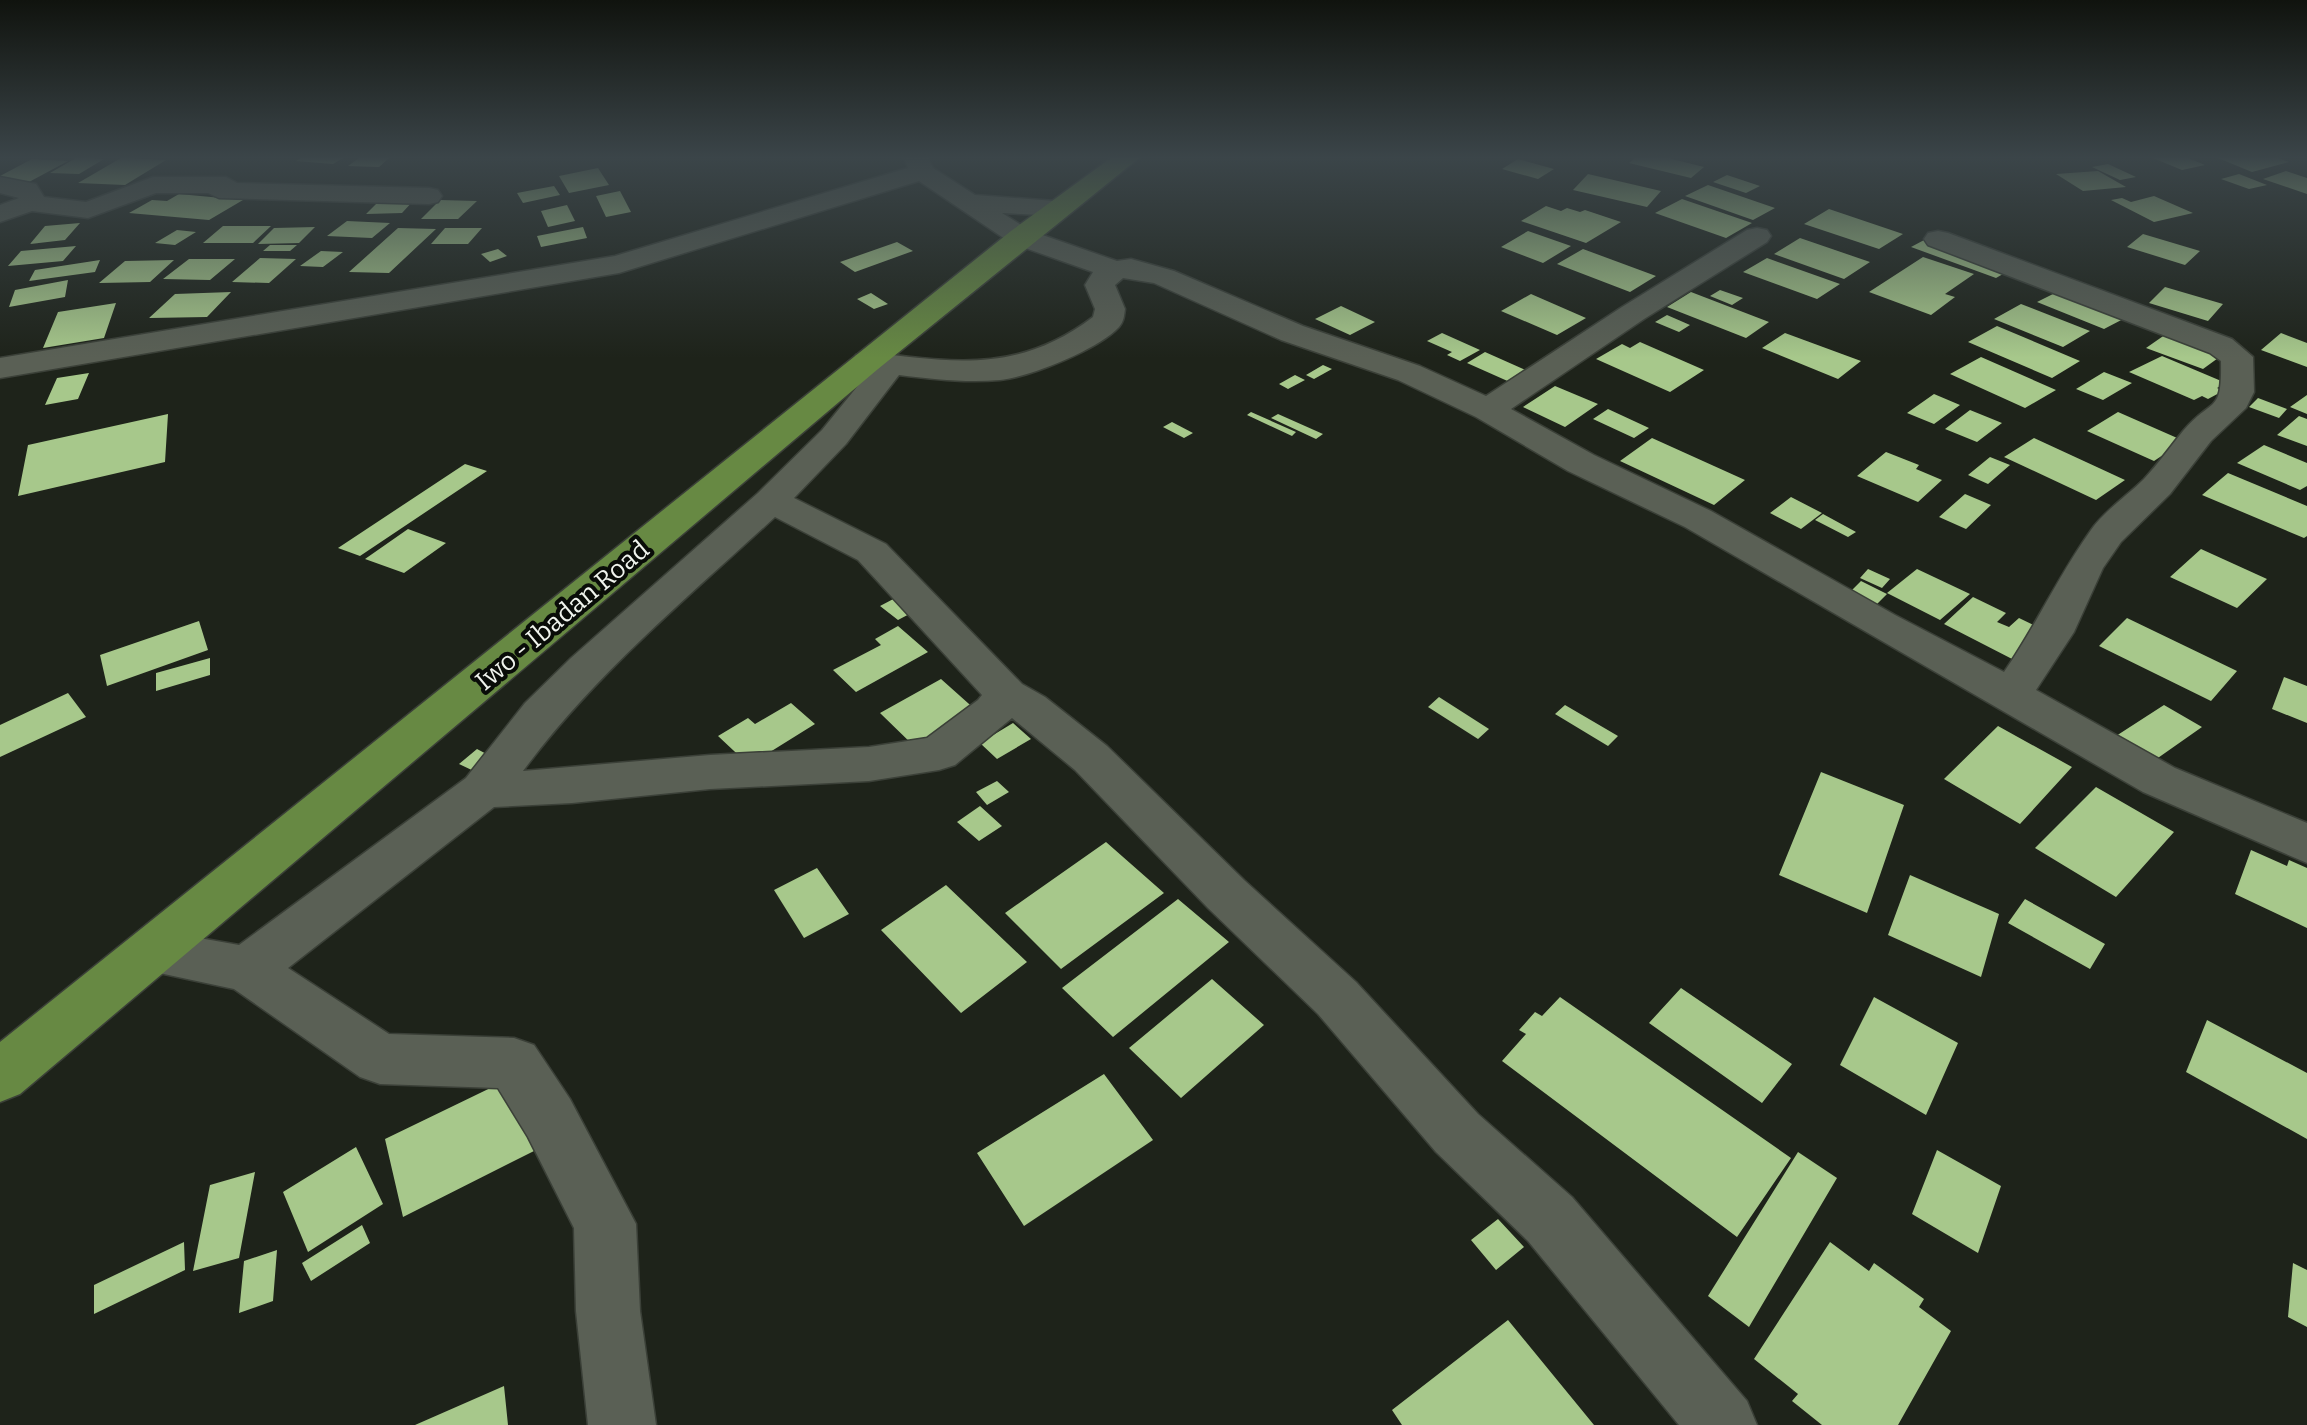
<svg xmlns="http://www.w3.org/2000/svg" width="2307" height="1425" font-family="Bitter,serif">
	<rect width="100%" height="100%" fill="#1e231a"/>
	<path fill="#a7c88b" d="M76 158 104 159 79 174 50 173Z
		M121 158 166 160 125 185 78 183Z
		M301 158H343L333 164 296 161Z
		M359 158H389L379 167 348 166Z
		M1635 158H1668L1704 167 1691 178 1629 163Z
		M2153 158H2188L2205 165 2182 170Z
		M2218 158H2278L2289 162 2252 172Z
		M32 159 68 161 29 182 0 180V176Z
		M1518 159 1554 169 1538 179 1502 169Z
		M2108 164 2136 177 2120 180 2092 167Z
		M598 168 609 185 569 193 559 176Z
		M2098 171 2126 187 2083 191 2056 174Z
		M2286 171 2307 178V194L2263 179Z
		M1588 174 1661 191 1647 207 1573 190Z
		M2239 174 2267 185 2249 189 2221 179Z
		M1727 175 1760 186 1746 193 1713 182Z
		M1708 185 1775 208 1753 220 1685 196Z
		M554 186 560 195 523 203 517 193Z
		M620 191 631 212 606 217 596 196Z
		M179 194 243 200 209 220 129 213 152 200 167 201Z
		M2154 196 2193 213 2154 222 2111 200 2122 198 2131 202Z
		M1682 199 1752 223 1726 238 1655 213Z
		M414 200 402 213 366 214 379 201Z
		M440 200 477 201 458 219H421Z
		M567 205 575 221 548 227 541 211Z
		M1546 206 1561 211 1567 208 1580 212 1585 210 1621 222 1586 243 1521 221Z
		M1829 209 1903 234 1879 249 1804 224Z
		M347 221 390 223 372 238 327 236Z
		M80 223 65 240 30 244 45 226Z
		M223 226H271L253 243H203Z
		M315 227 299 243 258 244 274 228Z
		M583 227 587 238 541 247 537 236Z
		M398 228 436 229 389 273 349 272Z
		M445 228H482L468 244H431Z
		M177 230 196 232 175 245 155 243Z
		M1528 231 1571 246 1543 263 1501 247Z
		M2143 234 2200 251 2185 265 2127 247Z
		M1800 238 1870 262 1844 279 1774 254Z
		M1926 239 2010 270 1996 278 1911 247Z
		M897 242 913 251 855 272 840 262Z
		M270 245H297L290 251H263Z
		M76 246 63 261 8 266 21 251Z
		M498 249 507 256 490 262 481 254Z
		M1583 249 1656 276 1630 292 1557 264Z
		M321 251 343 252 323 267 300 266Z
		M1923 257 1974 274 1945 294 1955 297 1931 315 1869 292Z
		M260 258 296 259 269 283 232 282Z
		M1767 258 1840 284 1817 299 1743 272Z
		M189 259H235L210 280 163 279Z
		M100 260 95 272 29 281 35 270Z
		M174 260 150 282 99 283 125 261Z
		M68 280 65 297 9 307 15 290Z
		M2165 287 2223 304 2208 321 2149 303Z
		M2063 289 2129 316 2104 329 2037 302Z
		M1720 290 1743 298 1732 305 1710 296Z
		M231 292 207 317 149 318 175 294Z
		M1691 292 1769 322 1746 338 1667 307Z
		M871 293 888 304 874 309 857 299Z
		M1531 294 1586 318 1557 335 1501 311Z
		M116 303 104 338 43 348 58 312Z
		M2021 304 2090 331 2063 347 1994 319Z
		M1341 306 1375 322 1350 335 1315 319Z
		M1667 315 1690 325 1679 332 1655 322Z
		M1997 326 2080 361 2052 378 1968 342Z
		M2169 332 2225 353 2203 369 2146 348Z
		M1442 333 1480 350 1460 361 1447 355 1452 352 1427 341Z
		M1785 333 1861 361 1838 379 1762 348Z
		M2281 333 2307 343V367L2261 350Z
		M1640 342 1704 370 1670 392 1596 359 1622 344 1630 348Z
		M1485 352 1530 372 1512 383 1467 363Z
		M2162 356 2226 383 2217 388 2223 391 2208 399 2202 396 2194 400 2129 372Z
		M1981 357 2056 390 2025 408 1950 374Z
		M1323 365 1332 369 1314 379 1306 375Z
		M2104 372 2132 383 2103 400 2076 389Z
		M89 373 78 399 45 405 57 378Z
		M1295 375 1305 380 1288 389 1279 384Z
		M1555 386 1598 404 1565 427 1523 407Z
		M1934 394 1960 405 1934 424 1907 413Z
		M2307 395V414L2290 407Z
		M2258 398 2287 409 2279 418 2249 407Z
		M1608 409 1649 428 1634 438 1593 419Z
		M1970 410 2002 423 1977 442 1945 429Z
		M1251 412 1296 432 1292 436 1247 415Z
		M2118 412 2184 441 2154 461 2087 431Z
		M168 414 165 462 18 496 28 445Z
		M1278 414 1323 434 1316 439 1271 418Z
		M2299 416 2307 419V446L2277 435Z
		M1172 422 1193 433 1184 438 1163 427Z
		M1652 438 1745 480 1714 505 1620 461Z
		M2034 438 2125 480 2096 500 2004 457Z
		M2264 445 2307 463V486L2300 490 2237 463Z
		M1886 452 1919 465 1916 469 1942 480 1918 502 1857 476Z
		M1990 457 2010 465 1988 484 1968 475Z
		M465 464 487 471 360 556 338 548Z
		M2228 473 2307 506V536L2304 538 2202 495Z
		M1965 494 1991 505 1966 529 1939 517Z
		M1791 497 1822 513 1801 529 1770 513Z
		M1823 514 1856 532 1848 537 1815 520Z
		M408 529 446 543 404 573 365 559Z
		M2201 549 2267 579 2237 608 2170 577Z
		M1868 569 1890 579 1882 588 1860 578Z
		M1917 569 1970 594 1940 620 1887 593Z
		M1861 581 1887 594 1876 605 1850 592Z
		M899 596 917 610 898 620 880 606Z
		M1973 597 2006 613 1997 622 2009 627 2019 618 2046 631 2016 661 1944 624Z
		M2127 618 2237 671 2211 701 2099 646Z
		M199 621 208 650 107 686 100 655Z
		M898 626 928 652 856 692 833 670 881 645 875 639Z
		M210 658V675L156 691V673Z
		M2284 677 2307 686V723L2272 709Z
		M941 679 978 712 916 748 880 713Z
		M68 693 86 717 0 757V725Z
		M1439 697 1489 729 1478 739 1428 707Z
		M791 703 815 724 749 765 718 736 748 718 755 724Z
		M1565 705 1618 736 1608 746 1555 714Z
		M2164 705 2202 727 2155 760 2116 736Z
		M1013 723 1031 739 997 759 980 743Z
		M1998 726 2072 767 2020 824 1944 779Z
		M477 749 496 759 478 773 459 764Z
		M1821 772 1904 805 1867 913 1779 875Z
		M997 781 1009 792 987 805 976 792Z
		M2096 787 2174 832 2116 897 2035 848Z
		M980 806 1002 826 979 841 957 822Z
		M1106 842 1164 893 1061 969 1005 913Z
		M2251 850 2287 866 2289 860 2307 868V928L2235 894Z
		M817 868 849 914 804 938 774 890Z
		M1910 875 1999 914 1981 977 1888 935Z
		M946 885 1027 962 961 1013 881 930Z
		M1178 899 1229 942 1113 1037 1062 988Z
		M2025 899 2105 944 2090 969 2008 923Z
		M1212 979 1264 1025 1181 1098 1129 1048Z
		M1681 988 1792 1064 1762 1103 1649 1023Z
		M1560 997 1791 1158 1737 1237 1502 1061 1526 1034 1519 1030 1535 1012 1542 1016Z
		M1874 997 1958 1043 1926 1115 1840 1065Z
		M2207 1020 2307 1073V1139L2186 1072Z
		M1104 1074 1153 1140 1024 1226 977 1153Z
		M511 1078 534 1151 403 1217 385 1139Z
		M356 1147 383 1204 308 1252 283 1192Z
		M1937 1150 2001 1186 1978 1253 1912 1214Z
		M1798 1152 1837 1178 1749 1327 1708 1296Z
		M255 1172 239 1258 193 1271 210 1185Z
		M1498 1219 1524 1247 1496 1270 1471 1240Z
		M362 1225 370 1243 311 1281 302 1263Z
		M184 1242 185 1270 94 1314V1285Z
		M1830 1242 1869 1271 1874 1263 1924 1299 1919 1307 1951 1331 1898 1425H1822L1792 1401 1798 1394 1754 1359Z
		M277 1250 273 1301 239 1313 244 1261Z
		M2293 1263 2307 1270V1327L2288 1317Z
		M1508 1320 1594 1425H1402L1392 1410Z
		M504 1386 508 1425H415Z"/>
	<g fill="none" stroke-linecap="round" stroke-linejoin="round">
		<g stroke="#3b4038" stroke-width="3">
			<path id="street" d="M904 158H928L933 168 975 195 1068 202 1072 208 1068 214 1059 216 1002 213 1031 231 1117 261 1131 259 1174 271 1303 326 1420 366 1486 396 1622 307 1747 230 1757 228 1767 230 1771 236 1767 242 1644 319 1511 409 1594 455 1711 511 1895 615 2004 672C2036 626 2058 576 2091 530 2105 510 2127 496 2144 479 2158 464 2170 447 2183 431 2213 396 2222 415 2221 361L2210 353 1928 245 1924 239 1928 233 1938 231 1948 233 2232 339 2253 357 2254 392 2246 408 2211 441 2170 494 2121 542 2103 568 2074 632 2036 690 2175 768 2307 823V863L2143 792 1685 527 1568 471 1476 417 1398 380 1281 340 1154 283 1123 278 1115 285 1125 309C1124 316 1124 321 1119 327 1099 349 1030 377 1000 380 966 383 933 379 899 375L846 444 794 498 886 544 1022 684 1045 697 1107 746 1244 880 1356 982 1478 1114 1572 1197 1747 1401 1757 1425H1679L1528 1241 1436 1152 1318 1014 1208 908 1075 770 1012 718 955 765 939 770 869 781 710 789 572 803 494 807 288 968 389 1034 514 1038 534 1045 570 1099 636 1224 640 1311 656 1425H588L576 1311 574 1228 528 1137 498 1088 380 1084 360 1077 234 989 136 968 128 952 136 936 154 930 239 945 466 778 525 703 571 658 758 493 822 430 869 372 856 369 851 362 856 355 867 352C953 362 1018 374 1093 317L1095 309 1085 285 1093 272 1011 243 919 181 619 273 0 378V358L615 256 908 168ZM775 517 858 560 982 695 978 700 927 738 869 747 710 755 523 771C594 675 687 598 775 517Z
				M0 177 36 184 44 197 86 202 153 177H226L237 183 429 188 438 190 442 196 438 202 429 204 219 198 208 193H156L88 218 32 211 0 222V205L19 198 0 193Z"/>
		</g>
		<g stroke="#3b4038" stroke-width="3">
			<path id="primary" d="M1111 158H1139L878 369 20 1094 0 1102V1042L1011 231Z"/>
		</g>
		<use href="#street" fill="#5a6055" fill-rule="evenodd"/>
		<use href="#primary" fill="#678943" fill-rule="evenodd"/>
	</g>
	<linearGradient id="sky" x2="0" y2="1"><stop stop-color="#10130e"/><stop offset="0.44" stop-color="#3b4549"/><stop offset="1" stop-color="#3b4549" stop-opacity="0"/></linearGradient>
	<rect width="2307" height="358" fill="url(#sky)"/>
	<g text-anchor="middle" stroke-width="8" stroke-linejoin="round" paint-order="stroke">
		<g font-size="26" fill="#f0f4ed" stroke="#090c08">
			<text transform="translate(562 615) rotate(-40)" y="9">Iwo - Ibadan Road</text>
		</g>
	</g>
</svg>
